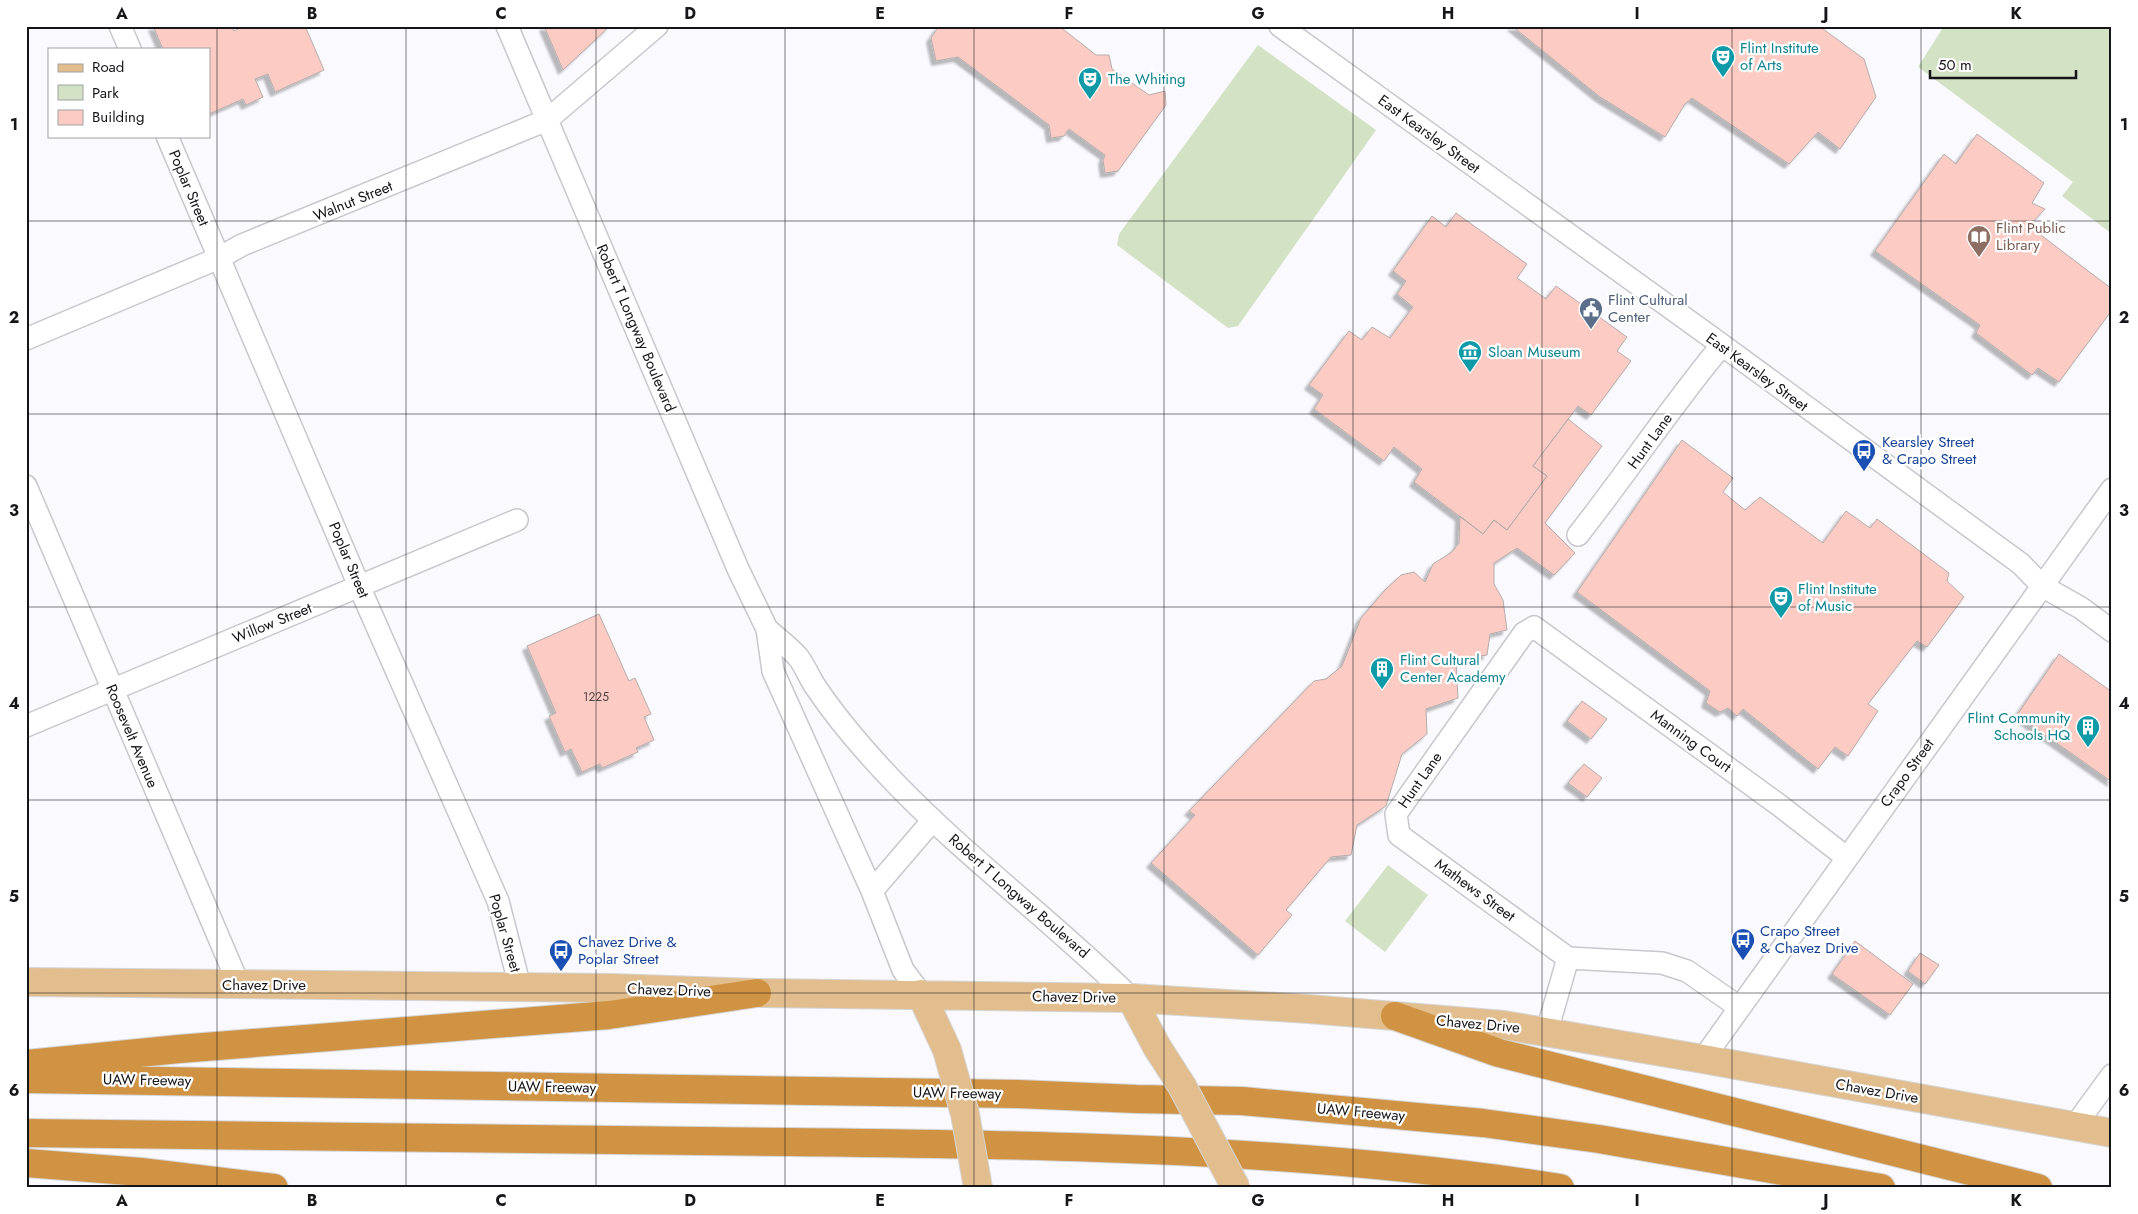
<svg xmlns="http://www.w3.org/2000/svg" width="2138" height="1214" font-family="Jost,sans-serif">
	<defs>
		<filter id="shadow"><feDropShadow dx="-4.5" dy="4.5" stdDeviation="1" flood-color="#0004"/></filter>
	</defs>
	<rect width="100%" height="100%" fill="#f9f9fe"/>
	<path fill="#d3e2c5" d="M1944 26H2112V234L2062 196 2073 182 1918 67Z
		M1258 45 1376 130 1238 326 1228 328 1117 245 1119 234Z
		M1388 865 1428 895 1385 952 1345 921Z"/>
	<path fill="#fcccc4" stroke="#b4acab" filter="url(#shadow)" d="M153 26H232L234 31 244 26H305L324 70 275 92 268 74 255 79 263 97 246 105 243 99 209 114V49H163Z
		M544 26H610L563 70Z
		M939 26H1059L1096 55H1109L1112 69 1149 95 1165 91 1166 105 1118 171 1105 173 1103 160 1105 155 1069 129 1064 136 1051 138 1049 125 958 57 936 61 931 38Z
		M1512 26H1819L1864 59 1876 97 1840 149 1818 132 1789 164 1692 98 1685 104 1665 137 1600 97Z
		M1977 134 2044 183 2032 203 2045 209 2029 226 2112 289V310L2059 382 2038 368 2032 375 1976 333 1980 325 1875 251 1944 154 1956 164Z
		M1456 213 1527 264 1517 278 1546 299 1556 286 1627 337 1617 351 1631 361 1591 415 1578 406 1533 466 1547 476 1507 530 1494 520 1483 534 1414 482 1422 469 1394 447 1384 461 1314 409 1323 395 1309 385 1349 331 1362 340 1372 327 1390 338 1413 307 1397 294 1406 281 1393 271 1432 216 1446 227Z
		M1568 419 1602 446 1545 523 1575 553 1554 575 1517 548 1494 563V584L1503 600 1507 630 1490 634 1487 655 1456 660 1458 698 1426 709 1427 734 1402 754 1386 806 1357 825 1351 855 1331 857 1286 910 1292 915 1258 955 1151 863 1195 815 1189 811 1314 681 1326 679 1342 666 1361 618 1385 590 1401 575 1414 572 1425 582 1433 564 1452 552 1459 543 1460 516 1483 534 1494 520 1507 530 1547 476 1533 466Z
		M1682 440 1733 478 1723 492 1745 510 1760 497 1823 543 1846 511 1870 528 1877 519 1949 573 1947 581 1964 597 1927 647 1917 641 1868 704 1878 711 1848 756 1835 747 1818 769 1743 709 1737 716 1728 708 1720 712 1706 703 1710 691 1577 592Z
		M599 614 629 681 635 678 651 714 644 717 654 740 636 748 638 752 602 768 600 764 582 772 571 749 565 752 549 716 556 713 527 646Z
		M2059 654 2112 692V782L2017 715Z
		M1582 701 1607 719 1591 739 1567 721Z
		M1584 764 1602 778 1587 797 1568 783Z
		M1855 941 1913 984 1890 1015 1832 974Z
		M1920 953 1939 965 1925 984 1908 971Z"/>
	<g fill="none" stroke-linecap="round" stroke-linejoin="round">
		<g stroke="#c7c7ce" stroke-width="24">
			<path id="minor" d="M120 26 130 49
				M507 26 738 569 767 629 773 671 872 891 903 970 921 994
				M1280 26 1722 345 2021 564 2042 586 2081 608 2112 631
				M167 136 366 602 498 901 520 987
				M26 339 219 258 242 245 547 120 657 26
				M26 486 239 985
				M1578 535C1627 473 1671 406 1722 345
				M767 629C777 638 789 647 798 657 805 666 809 677 815 686 839 722 868 755 898 786 971 861 1056 924 1131 998
				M26 726 517 520
				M872 891 933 820
				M1739 1007 1687 971 1662 963 1568 958 1399 835 1396 814 1524 633 1534 627 1779 805 1846 857
				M1547 1031 1568 958
				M1703 1059 2112 489
				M2074 1127 2112 1075"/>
		</g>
		<g stroke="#d5d5d5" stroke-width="30">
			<path id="major" d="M26 982 611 988 757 993 1131 998 1309 1009 1504 1025 1703 1059 2112 1133
				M921 994 947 1050
				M1131 998 1157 1047"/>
		</g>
		<g stroke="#d5d5d5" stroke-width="30">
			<path id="highway" d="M1395 1016 1499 1053 2038 1188
				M27 1064 179 1049 609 1015 757 993
				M26 1079 1018 1094 1136 1099 1242 1101 1483 1123 1599 1139 1881 1188
				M26 1133C281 1136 536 1139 790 1142 1048 1145 1305 1148 1560 1188
				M26 1163 141 1172 274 1188"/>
		</g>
		<use href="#minor" stroke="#fff" stroke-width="21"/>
		<use href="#major" stroke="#e2be8e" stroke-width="28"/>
		<use href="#highway" stroke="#cf9343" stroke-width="28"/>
		<g stroke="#d5d5d5" stroke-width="30" stroke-linecap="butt">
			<path id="major-bridge" d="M1157 1047 1182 1086 1236 1188
				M947 1050 965 1114 978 1188"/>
		</g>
		<use href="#major-bridge" stroke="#e2be8e" stroke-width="28"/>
	</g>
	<path fill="none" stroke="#161518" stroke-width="1" stroke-opacity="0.55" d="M217 26V1188M406 26V1188M596 26V1188M785 26V1188M974 26V1188M1164 26V1188M1353 26V1188M1542 26V1188M1732 26V1188M1921 26V1188M26 221H2112M26 414H2112M26 607H2112M26 800H2112M26 993H2112"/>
	<defs>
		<g id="theatre-pin" transform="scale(1.25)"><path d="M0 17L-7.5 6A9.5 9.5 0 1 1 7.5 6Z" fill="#0f9aa8" stroke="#fff"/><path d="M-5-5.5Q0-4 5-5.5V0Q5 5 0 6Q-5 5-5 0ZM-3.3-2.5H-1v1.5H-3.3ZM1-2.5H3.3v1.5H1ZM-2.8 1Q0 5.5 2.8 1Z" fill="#fff"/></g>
		<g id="library-pin" transform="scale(1.25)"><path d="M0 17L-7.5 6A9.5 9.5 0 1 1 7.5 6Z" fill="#8d6e63" stroke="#fff"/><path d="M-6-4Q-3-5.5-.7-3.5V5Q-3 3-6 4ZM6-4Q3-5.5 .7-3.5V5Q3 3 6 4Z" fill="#fff"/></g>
		<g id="civic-pin" transform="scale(1.25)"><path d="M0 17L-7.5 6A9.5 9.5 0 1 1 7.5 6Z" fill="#5c6f8a" stroke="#fff"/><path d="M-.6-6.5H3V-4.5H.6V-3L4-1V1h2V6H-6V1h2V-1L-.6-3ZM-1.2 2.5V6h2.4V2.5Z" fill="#fff"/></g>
		<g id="museum-pin" transform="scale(1.25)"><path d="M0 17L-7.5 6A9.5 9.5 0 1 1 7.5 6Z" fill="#0f9aa8" stroke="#fff"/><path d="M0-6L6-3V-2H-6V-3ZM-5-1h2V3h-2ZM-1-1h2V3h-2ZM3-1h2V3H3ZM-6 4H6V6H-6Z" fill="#fff"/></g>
		<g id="bus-pin" transform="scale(1.25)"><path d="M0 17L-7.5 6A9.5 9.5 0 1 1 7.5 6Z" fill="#1a4fb4" stroke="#fff"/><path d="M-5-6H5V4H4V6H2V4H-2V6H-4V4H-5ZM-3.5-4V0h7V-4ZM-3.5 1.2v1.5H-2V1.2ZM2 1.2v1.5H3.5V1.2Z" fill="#fff"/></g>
		<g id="building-pin" transform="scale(1.25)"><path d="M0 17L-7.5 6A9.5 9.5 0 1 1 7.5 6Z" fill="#0f9aa8" stroke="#fff"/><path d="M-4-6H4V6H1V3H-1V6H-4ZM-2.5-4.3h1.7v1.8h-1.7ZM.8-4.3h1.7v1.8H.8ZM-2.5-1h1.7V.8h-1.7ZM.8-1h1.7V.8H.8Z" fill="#fff"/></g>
	</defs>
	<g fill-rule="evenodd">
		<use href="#theatre-pin" x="1723" y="57"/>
		<use href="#theatre-pin" x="1090" y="79"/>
		<use href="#library-pin" x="1979" y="237"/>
		<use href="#civic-pin" x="1591" y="309"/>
		<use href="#museum-pin" x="1470" y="352"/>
		<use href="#bus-pin" x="1864" y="451"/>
		<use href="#theatre-pin" x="1781" y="598"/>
		<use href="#building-pin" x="1382" y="669"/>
		<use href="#building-pin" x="2088" y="727"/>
		<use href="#bus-pin" x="1743" y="940"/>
		<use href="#bus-pin" x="561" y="951"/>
	</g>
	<g text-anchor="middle" stroke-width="4.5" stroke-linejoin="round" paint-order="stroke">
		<g font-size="12" fill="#504343">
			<text x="596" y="701">1225</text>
		</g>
		<g font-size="15" fill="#0d838f" stroke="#fff" text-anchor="start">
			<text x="1740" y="53">Flint Institute<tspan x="1740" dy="17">of Arts</tspan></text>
			<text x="1108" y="84">The Whiting</text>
			<text x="1488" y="357">Sloan Museum</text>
			<text x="1798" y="594">Flint Institute<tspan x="1798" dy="17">of Music</tspan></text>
			<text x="1400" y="665">Flint Cultural<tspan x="1400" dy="17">Center Academy</tspan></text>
			<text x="2070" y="723" text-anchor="end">Flint Community<tspan x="2070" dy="17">Schools HQ</tspan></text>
		</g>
		<g font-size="15" fill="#161518" stroke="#fff">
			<text transform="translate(1429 134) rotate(36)" y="5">East Kearsley Street</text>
			<text transform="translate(189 188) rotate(67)" y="5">Poplar Street</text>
			<text transform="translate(353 201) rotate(-22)" y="5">Walnut Street</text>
			<text transform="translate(636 328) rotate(67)" y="5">Robert T Longway Boulevard</text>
			<text transform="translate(1757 372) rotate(36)" y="5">East Kearsley Street</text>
			<text transform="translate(1650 441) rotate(-54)" y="5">Hunt Lane</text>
			<text transform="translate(349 560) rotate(67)" y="5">Poplar Street</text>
			<text transform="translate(272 623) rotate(-22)" y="5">Willow Street</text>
			<text transform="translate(132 736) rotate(67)" y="5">Roosevelt Avenue</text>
			<text transform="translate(1691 741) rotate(36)" y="5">Manning Court</text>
			<text transform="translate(1907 773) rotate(-54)" y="5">Crapo Street</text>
			<text transform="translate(1420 780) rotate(-55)" y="5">Hunt Lane</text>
			<text transform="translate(1475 890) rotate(36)" y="5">Mathews Street</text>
			<text transform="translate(1019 896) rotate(41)" y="5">Robert T Longway Boulevard</text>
			<text transform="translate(505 933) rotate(74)" y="5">Poplar Street</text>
			<text x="264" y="990">Chavez Drive</text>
			<text transform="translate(669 990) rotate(2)" y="5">Chavez Drive</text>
			<text transform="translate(1074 997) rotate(1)" y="5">Chavez Drive</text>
			<text transform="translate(1478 1024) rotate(5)" y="5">Chavez Drive</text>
			<text transform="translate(147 1080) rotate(1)" y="5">UAW Freeway</text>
			<text transform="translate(552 1087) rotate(1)" y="5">UAW Freeway</text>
			<text transform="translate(1877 1091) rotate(10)" y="5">Chavez Drive</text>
			<text transform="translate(957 1093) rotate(1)" y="5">UAW Freeway</text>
			<text transform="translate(1361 1112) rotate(5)" y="5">UAW Freeway</text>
		</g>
		<g font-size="15" fill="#785e54" stroke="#fff" text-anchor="start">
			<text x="1996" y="233">Flint Public<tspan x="1996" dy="17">Library</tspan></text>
		</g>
		<g font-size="15" fill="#4e5e75" stroke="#fff" text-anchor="start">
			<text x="1608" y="305">Flint Cultural<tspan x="1608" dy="17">Center</tspan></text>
		</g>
		<g font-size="15" fill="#164399" stroke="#fff" text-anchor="start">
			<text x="1882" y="447">Kearsley Street<tspan x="1882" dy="17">&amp; Crapo Street</tspan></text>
			<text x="1760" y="936">Crapo Street<tspan x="1760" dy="17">&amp; Chavez Drive</tspan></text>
			<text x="578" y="947">Chavez Drive &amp;<tspan x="578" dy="17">Poplar Street</tspan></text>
		</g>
	</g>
	<rect width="2138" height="1214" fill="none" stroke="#ffffff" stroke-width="55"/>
	<rect x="48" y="48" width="162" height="90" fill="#ffffff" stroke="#a2a1a3"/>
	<rect x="58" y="64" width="25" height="8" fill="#e2be8e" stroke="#a2a1a3"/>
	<text x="92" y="72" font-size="15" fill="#161518">Road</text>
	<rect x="58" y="85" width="25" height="15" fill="#d3e2c5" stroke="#a2a1a3"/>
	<text x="92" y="98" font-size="15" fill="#161518">Park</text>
	<rect x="58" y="110" width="25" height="15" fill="#fcccc4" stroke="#a2a1a3"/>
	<text x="92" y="122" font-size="15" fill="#161518">Building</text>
	<path d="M1930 70v8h146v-8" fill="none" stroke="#161518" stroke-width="2.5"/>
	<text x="1938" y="70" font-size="15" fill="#161518" stroke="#ffffff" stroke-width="4" paint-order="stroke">50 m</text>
	<rect x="28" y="28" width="2082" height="1158" fill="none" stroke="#161518" stroke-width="2"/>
	<g font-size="16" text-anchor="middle" font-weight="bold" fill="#161518">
		<text x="122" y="19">A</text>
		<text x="312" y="19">B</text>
		<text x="501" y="19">C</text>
		<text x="690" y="19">D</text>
		<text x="880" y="19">E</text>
		<text x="1069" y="19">F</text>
		<text x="1258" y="19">G</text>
		<text x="1448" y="19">H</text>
		<text x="1637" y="19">I</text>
		<text x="1826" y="19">J</text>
		<text x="2016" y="19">K</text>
		<text x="14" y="130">1</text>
		<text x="2124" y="130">1</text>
		<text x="14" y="323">2</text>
		<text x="2124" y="323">2</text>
		<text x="14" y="516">3</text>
		<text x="2124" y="516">3</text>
		<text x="14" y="709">4</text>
		<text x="2124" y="709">4</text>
		<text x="14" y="902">5</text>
		<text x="2124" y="902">5</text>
		<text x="14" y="1096">6</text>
		<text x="2124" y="1096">6</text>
		<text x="122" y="1206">A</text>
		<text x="312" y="1206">B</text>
		<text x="501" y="1206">C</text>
		<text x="690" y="1206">D</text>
		<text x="880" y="1206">E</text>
		<text x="1069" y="1206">F</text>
		<text x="1258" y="1206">G</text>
		<text x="1448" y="1206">H</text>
		<text x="1637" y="1206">I</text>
		<text x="1826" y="1206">J</text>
		<text x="2016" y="1206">K</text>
	</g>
</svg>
